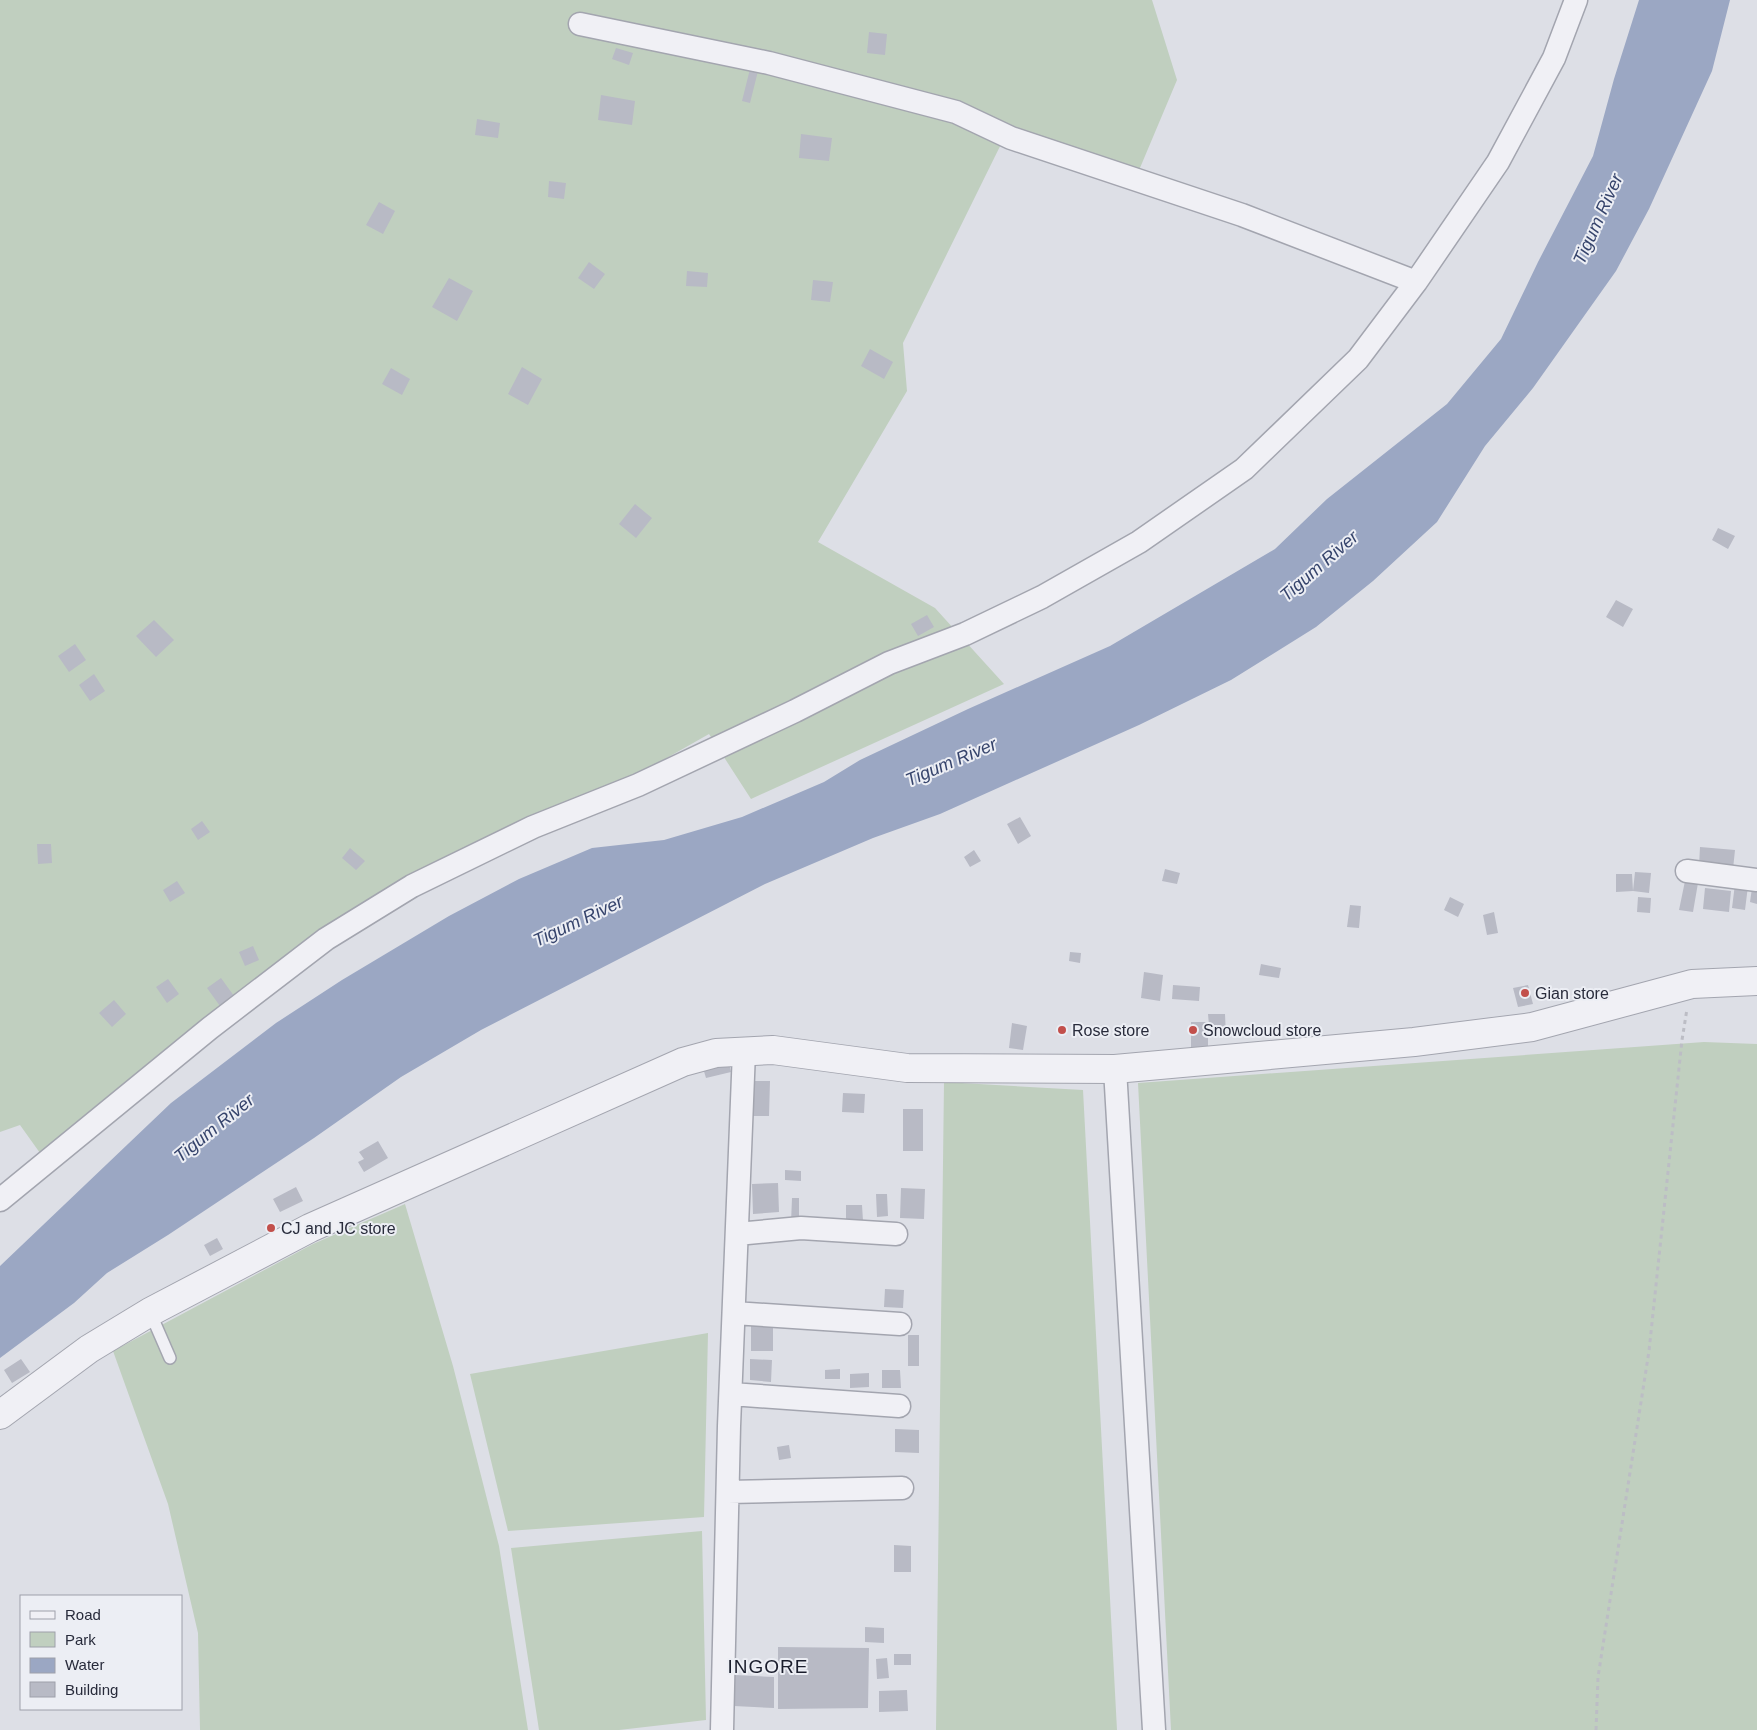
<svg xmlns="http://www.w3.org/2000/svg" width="1757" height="1730" font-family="Helvetica,sans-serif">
	<rect width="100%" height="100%" fill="#dddfe6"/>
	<path fill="#c0cfbf" d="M0 0H1152L1177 80 1137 175 1010 126 903 343 907 391 818 542 935 608 1004 684 751 799 709 734 635 776 409 877 40 1153 20 1125 0 1132Z
		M1704 1042 1757 1044V1730H1171L1138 1083Z
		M944 1082 1083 1090 1117 1730H936Z
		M405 1204 453 1366 499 1546 528 1730H200L198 1633 168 1504 113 1351 313 1244Z
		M708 1333 704 1517 508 1531 470 1374Z
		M702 1531 706 1720 619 1730H539L511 1548Z"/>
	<path fill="#9ba7c3" d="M1639 0H1730L1712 71 1649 209 1616 271 1533 388 1485 446 1437 522 1373 581 1316 627 1231 680 1139 725 940 814 873 838 765 884 481 1030 401 1077 314 1138 168 1235 107 1273 74 1303 0 1358V1266L171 1103 276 1023 342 980 449 916 519 879 592 848 664 840 742 817 824 782 860 760 968 709 1110 646 1275 549 1327 499 1447 404 1501 339 1538 262 1593 156 1614 79Z"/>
	<path fill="#b8bac5" d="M869 32 887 34 885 55 867 53Z
		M616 48 633 53 629 65 612 59Z
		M750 69 758 71 750 103 742 101Z
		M601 95 635 101 632 125 598 120Z
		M477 119 500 123 498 138 475 135Z
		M801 134 832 138 829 161 799 158Z
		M549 181 566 183 564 199 548 197Z
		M379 202 395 211 383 234 366 225Z
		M589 262 605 274 594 289 578 278Z
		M687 271 708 273 707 287 686 286Z
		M449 278 473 291 457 321 432 307Z
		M813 280 833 282 830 302 811 300Z
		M870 349 893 362 884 379 861 366Z
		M522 367 542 379 528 405 508 394Z
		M391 368 410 379 402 395 382 384Z
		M635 504 652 518 636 538 619 524Z
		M1718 528 1735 536 1728 549 1712 540Z
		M1616 600 1633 609 1623 627 1606 617Z
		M927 615 934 627 918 636 911 624Z
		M154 620 174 640 156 657 136 636Z
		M75 644 86 660 69 672 58 656Z
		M94 674 105 691 90 701 79 685Z
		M1020 817 1031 836 1018 844 1007 824Z
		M202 821 210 832 198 840 191 829Z
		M37 844H51L52 863 38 864Z
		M1700 847 1735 850 1733 869 1699 866Z
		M350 848 365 861 356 870 342 858Z
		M974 850 981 861 970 867 964 857Z
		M1165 869 1180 873 1177 884 1162 881Z
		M1635 872 1651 873 1649 893 1633 891Z
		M1616 874H1632L1633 891 1616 892Z
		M177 881 185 893 170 902 163 890Z
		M1685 881 1698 883 1693 912 1679 910Z
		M1735 884 1748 886 1745 910 1732 908Z
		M1705 888 1731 891 1729 912 1703 909Z
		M1752 888 1757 889V904L1750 902Z
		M1450 897 1464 904 1458 917 1444 910Z
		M1638 897 1651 898 1650 913 1637 912Z
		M1350 905 1361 906 1359 928 1347 927Z
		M1494 912 1498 933 1487 935 1483 915Z
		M253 946 259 960 245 966 239 952Z
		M1070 952 1081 953 1080 963 1069 961Z
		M1261 964 1281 968 1279 978 1259 975Z
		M1144 972 1163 975 1160 1001 1141 998Z
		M221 978 234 996 220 1006 207 988Z
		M168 979 179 994 167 1003 156 987Z
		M1173 985 1200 987 1199 1001 1172 999Z
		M1528 985 1533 1004 1518 1007 1513 988Z
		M114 1000 126 1014 112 1027 99 1013Z
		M1208 1014H1225L1226 1036 1210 1037Z
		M1191 1022H1208V1047L1191 1048Z
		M1012 1023 1027 1026 1023 1050 1009 1048Z
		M729 1062 731 1072 706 1078 703 1068Z
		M753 1081H770L769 1116H752Z
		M843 1093 865 1094 864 1113 842 1112Z
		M903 1109H923V1151H903Z
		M378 1141 388 1158 364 1172 358 1162 364 1159 359 1152Z
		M785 1170 801 1171V1181L785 1180Z
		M778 1183 779 1212 753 1214 752 1184Z
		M296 1187 303 1201 280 1212 273 1199Z
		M901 1188 925 1189 924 1219 900 1218Z
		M876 1194H887L888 1216 877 1217Z
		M792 1198H799V1223H791Z
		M846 1205H862L863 1221H846Z
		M217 1238 223 1249 210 1256 204 1245Z
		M885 1289 904 1290 903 1308 884 1307Z
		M751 1319H773V1351H751Z
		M908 1335H919V1366H908Z
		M21 1359 30 1372 12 1383 4 1370Z
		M750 1359 772 1360 771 1382 750 1380Z
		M840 1369V1379H825V1370Z
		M882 1370H900L901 1388H882Z
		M869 1373V1387L850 1388V1374Z
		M895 1429 919 1430V1453L895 1452Z
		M789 1445 791 1458 779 1460 777 1447Z
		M894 1545 911 1546V1572H894Z
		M865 1627 884 1628V1643L865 1642Z
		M778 1647 869 1648 868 1708 778 1709Z
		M894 1654H911V1665H894Z
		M887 1658 889 1678 877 1679 876 1659Z
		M735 1675 774 1677V1708L734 1706Z
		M907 1690 908 1711 879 1712V1691Z"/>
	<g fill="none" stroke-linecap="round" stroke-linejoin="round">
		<g stroke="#a3a5af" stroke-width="14">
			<path id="service" d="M150 1312 170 1358"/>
		</g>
		<g stroke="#a3a5af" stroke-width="25">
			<path id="minor" d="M580 24 769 63 956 112 1011 138 1242 215 1416 282
				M1687 871 1757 880
				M1115 1069 1154 1730
				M0 1200 210 1028 326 939 412 886 533 827 638 785 795 711 889 663 965 634 1042 597 1139 542 1244 469 1358 359 1416 282 1498 162 1554 58 1576 0
				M737 1234 801 1228 896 1234
				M734 1313 900 1324
				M731 1394 899 1406
				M728 1492 902 1488
				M722 1730 729 1426 744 1051"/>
		</g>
		<g stroke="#a3a5af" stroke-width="30">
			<path id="tertiary" d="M0 1415 89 1349 150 1312 310 1228 683 1062 716 1053 773 1050 907 1068 1115 1069 1414 1042 1532 1027 1692 984 1757 981"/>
		</g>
		<path stroke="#bcbdc5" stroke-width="3" stroke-dasharray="4 4" stroke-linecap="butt" d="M1596 1730 1598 1677 1649 1351 1682 1040 1687 1009"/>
		<use href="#service" stroke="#f0f0f5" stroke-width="11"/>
		<use href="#minor" stroke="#f0f0f5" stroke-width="22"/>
		<use href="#tertiary" stroke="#f0f0f5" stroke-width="28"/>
	</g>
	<g fill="#c24f4b" stroke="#eceef4" stroke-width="2">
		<circle cx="1525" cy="993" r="5"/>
		<circle cx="1062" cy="1030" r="5"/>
		<circle cx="1193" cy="1030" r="5"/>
		<circle cx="271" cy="1228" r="5"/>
	</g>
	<g text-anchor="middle" stroke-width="4" stroke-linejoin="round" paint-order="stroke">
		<g font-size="16" fill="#282b3b" stroke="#eceef4" text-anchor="start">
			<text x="1535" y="999">Gian store</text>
			<text x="1072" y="1036">Rose store</text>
			<text x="1203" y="1036">Snowcloud store</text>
			<text x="281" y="1234">CJ and JC store</text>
		</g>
		<g font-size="18" font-style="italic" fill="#36446c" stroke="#eceef4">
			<text transform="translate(1598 219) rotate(-66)" y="6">Tigum River</text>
			<text transform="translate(1319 566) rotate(-41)" y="6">Tigum River</text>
			<text transform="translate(951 762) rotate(-23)" y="6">Tigum River</text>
			<text transform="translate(578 921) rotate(-25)" y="6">Tigum River</text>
			<text transform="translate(214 1128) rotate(-39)" y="6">Tigum River</text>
		</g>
		<g font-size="19" letter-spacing="1" fill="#1a1d2c" stroke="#eceef4">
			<text x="768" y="1673">INGORE</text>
		</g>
	</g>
	<rect x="20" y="1595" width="162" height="115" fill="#eceef4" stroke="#9ea0aa"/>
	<rect x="30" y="1611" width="25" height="8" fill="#f0f0f5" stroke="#9ea0aa"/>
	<text x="65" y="1620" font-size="15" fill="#282b3b">Road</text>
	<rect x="30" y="1632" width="25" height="15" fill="#c0cfbf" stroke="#9ea0aa"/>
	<text x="65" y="1645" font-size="15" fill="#282b3b">Park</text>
	<rect x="30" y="1658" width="25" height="15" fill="#9ba7c3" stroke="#9ea0aa"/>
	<text x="65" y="1670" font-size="15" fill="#282b3b">Water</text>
	<rect x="30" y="1682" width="25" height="15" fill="#b8bac5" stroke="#9ea0aa"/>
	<text x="65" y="1695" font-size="15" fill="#282b3b">Building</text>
</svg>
